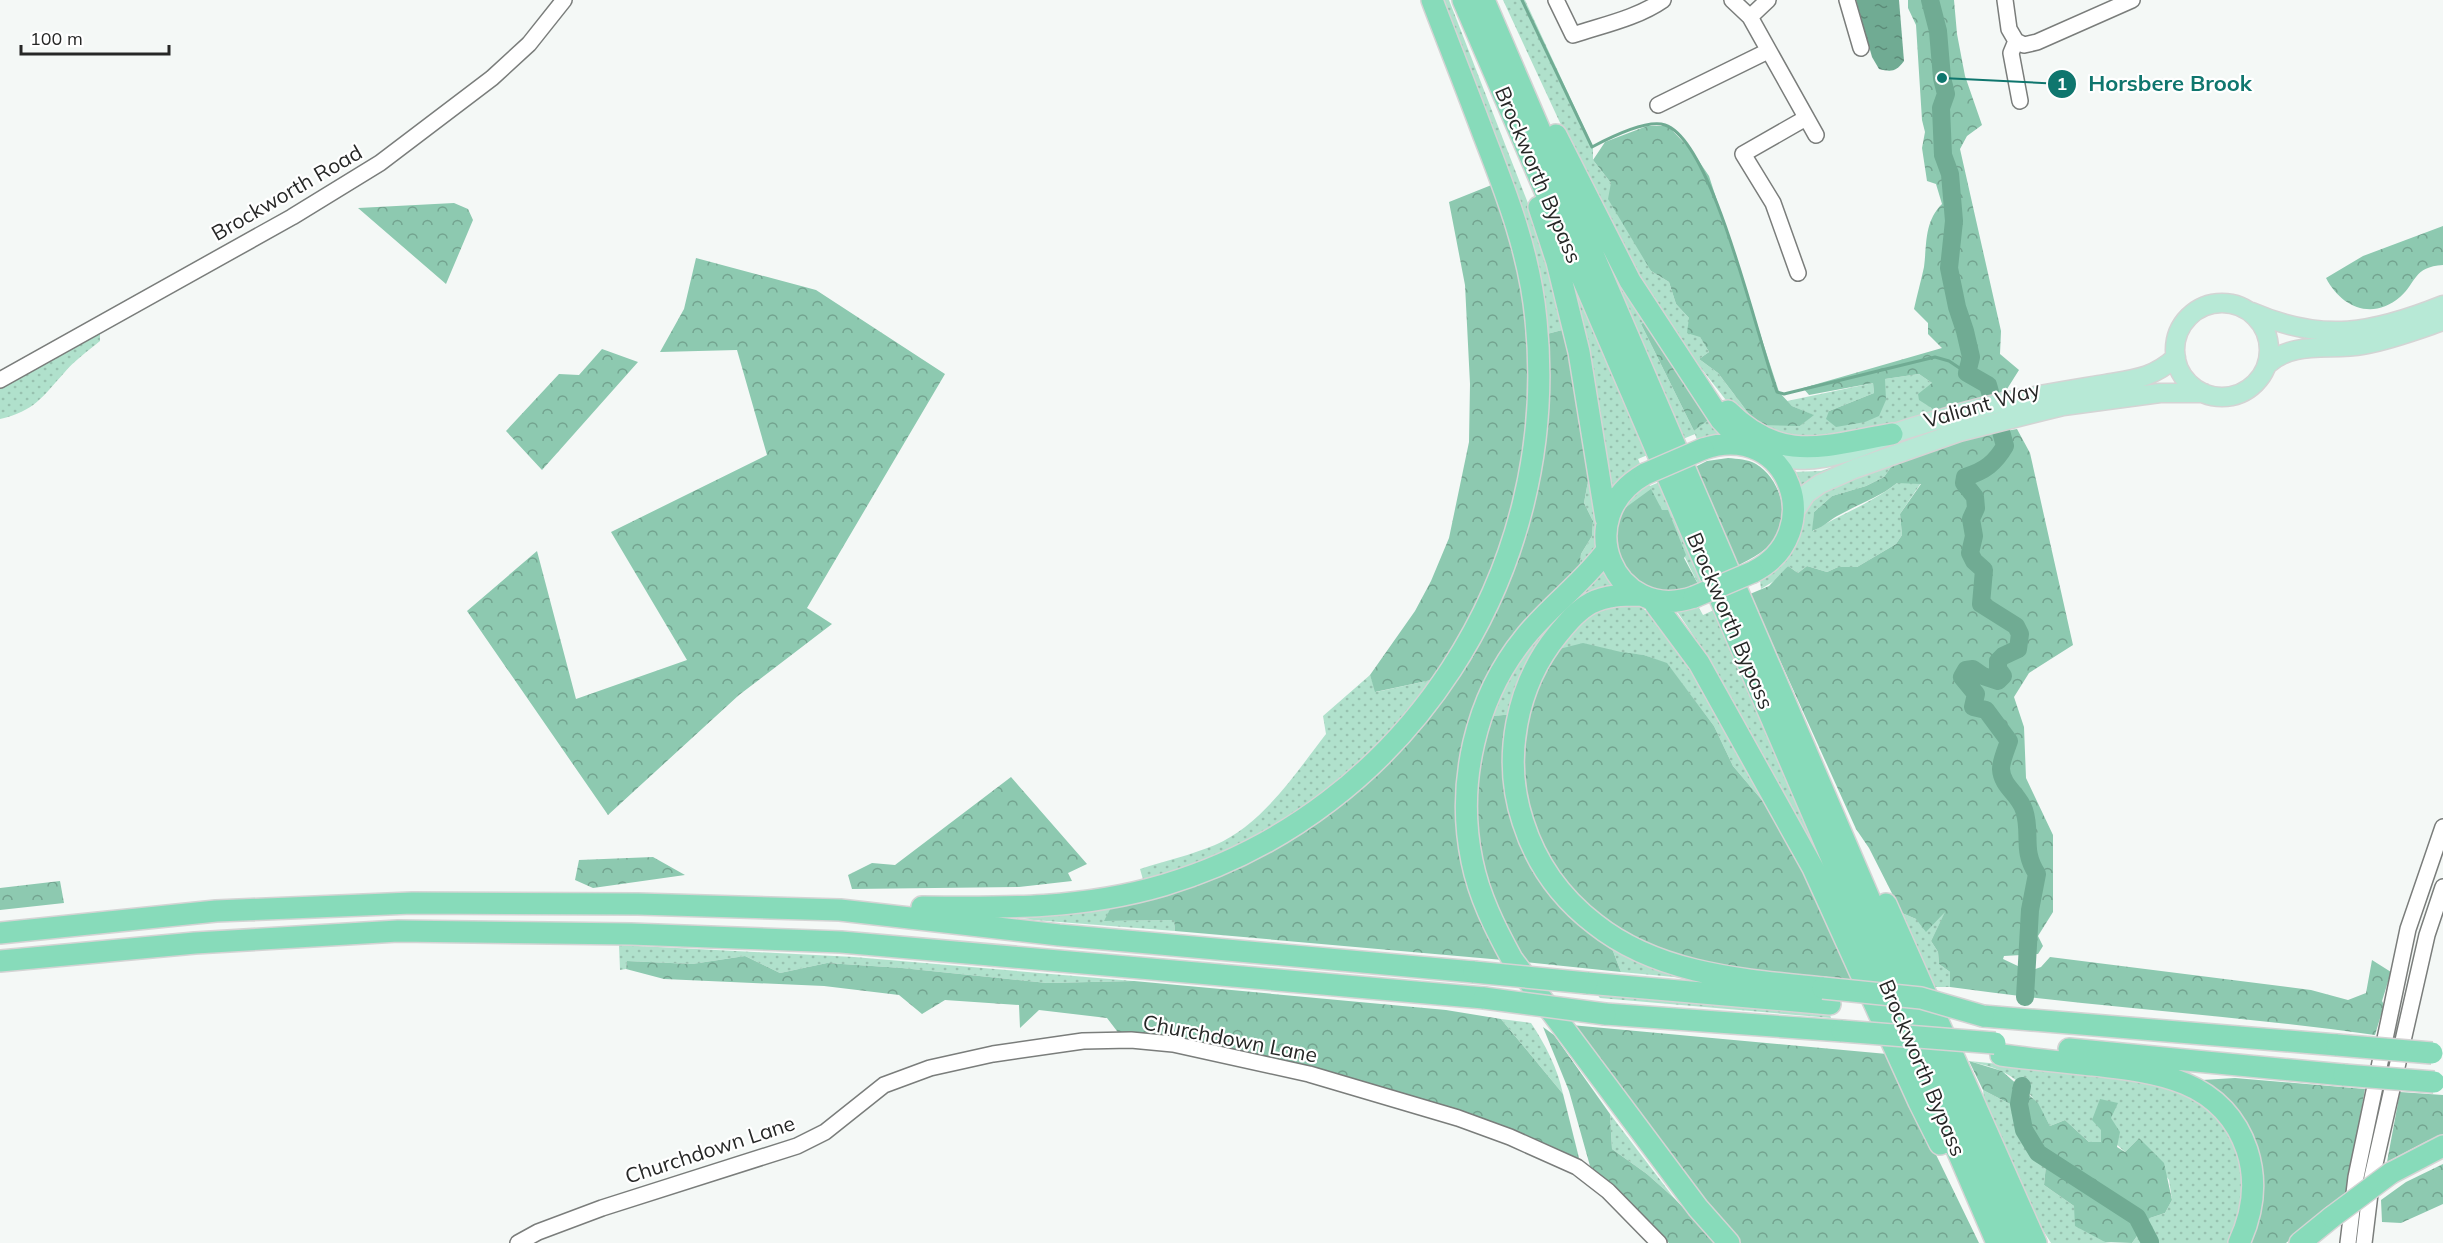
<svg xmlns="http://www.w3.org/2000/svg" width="2443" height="1243" font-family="Mulish,sans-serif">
	<defs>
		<pattern id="grass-dots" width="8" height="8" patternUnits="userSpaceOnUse" patternTransform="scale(1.5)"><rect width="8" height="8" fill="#b0e1cc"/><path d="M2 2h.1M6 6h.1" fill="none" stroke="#97c1af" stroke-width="1.8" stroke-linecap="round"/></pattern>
		<pattern id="forest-crowns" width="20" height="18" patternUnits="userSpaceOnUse" patternTransform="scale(1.5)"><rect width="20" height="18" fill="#8dc9b0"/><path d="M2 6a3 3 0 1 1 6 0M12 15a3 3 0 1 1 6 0" fill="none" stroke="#73a38f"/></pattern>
		<pattern id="water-ripples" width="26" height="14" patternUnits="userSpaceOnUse" patternTransform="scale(1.5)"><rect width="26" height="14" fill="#70ab93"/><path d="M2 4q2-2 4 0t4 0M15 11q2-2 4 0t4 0" fill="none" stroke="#5c8b78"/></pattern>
	</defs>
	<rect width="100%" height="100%" fill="#f4f8f6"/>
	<path fill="url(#grass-dots)" d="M1440 0H1449L1536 224 1566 329 1547 334 1544 306Z
		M1503 0H1525L1593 147V160L1611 183 1651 271 1669 282 1676 304 1689 318 1709 352 1699 359 1718 373 1749 414 1800 426 1813 415 1792 406 1787 401 1873 383 1874 393 1829 411 1865 422 1885 379 1919 374 1932 383 1930 407 1939 416 1838 440 1778 439 1736 413 1683 345 1637 275 1575 155Z
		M1580 201 1650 319 1641 324 1694 431 1707 420 1688 381 1725 437 1698 443 1695 434 1683 439Z
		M1559 241 1650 454 1638 459 1641 466 1609 494Z
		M100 330V341C88 351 74 361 64 373 42 397 35 411 0 419V386Z
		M2017 408 1799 493 1789 472 1821 471 1929 432Z
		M1922 452 1908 460 1893 464 1884 477 1866 486 1832 496 1814 512 1813 531C1841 514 1872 503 1897 483H1921L1900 514 1902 535 1896 544 1857 567H1838L1827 572 1807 566 1798 573 1788 566 1779 578 1761 589 1760 580C1778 571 1794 551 1800 532 1805 516 1804 509 1816 495 1824 486 1905 458 1922 452Z
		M1588 481 1597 484 1598 528 1595 552 1579 573 1581 554 1592 536 1593 521 1584 503Z
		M1662 481 1703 582 1698 584 1662 510 1621 506 1648 483 1650 486Z
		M1605 568 1618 587 1598 595 1514 714 1493 716C1514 655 1561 613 1605 568Z
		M1632 602C1675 622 1715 707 1739 748 1761 788 1783 828 1806 867L1766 805 1733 766 1714 726 1667 664 1644 655 1559 649C1579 618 1596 609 1632 602Z
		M1698 606 1703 615 1716 609 1877 983 1820 866 1691 632 1676 610Z
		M1370 675 1376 692 1436 679 1397 725 1325 793 1248 845 1144 883 1140 869C1165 861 1191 855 1215 845 1263 824 1295 774 1326 734L1323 716Z
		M1110 909 1105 921 1174 920 1175 931 1021 919Z
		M1947 909 1931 941 1938 952 1939 964 1950 972V987H1935L1902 913 1916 919Z
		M1608 938 1705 980 1621 972Z
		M619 945 854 957 1133 981 1047 983 902 968 827 963 780 973 745 956 692 964 627 961 626 969 620 970Z
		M1596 993 1829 1012 1831 1018 1600 998Z
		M1501 1019 1531 1023C1545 1044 1558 1069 1563 1094Z
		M1969 1061C2012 1065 2054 1070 2097 1075 2126 1079 2160 1080 2186 1093 2245 1124 2254 1188 2227 1243H2132L2150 1218 2165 1213 2172 1200 2169 1180 2139 1138 2125 1152 2101 1130V1143L2089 1142 2065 1120 2050 1126C2039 1105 2024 1081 2001 1071 1991 1066 1979 1064 1969 1061Z
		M1983 1090 2012 1105C2017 1135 2022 1145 2046 1165L2044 1185 2074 1206 2105 1242 2111 1243H2051L2039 1224 1984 1098Z
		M1610 1114 1674 1198 1647 1174 1612 1149Z"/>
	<path fill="url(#forest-crowns)" d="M1908 0H1954L1957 34 1965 76 1982 125 1967 136 1960 149 2001 331 2000 354 2019 370 2002 397 1939 416 1930 407 1919 400 1918 394 1932 383 1919 374 1885 379 1886 400 1879 416 1865 422 1836 427 1826 419 1829 411 1874 393 1873 383 1809 395 1803 388 1942 348 1928 334V323L1914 309C1917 295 1921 281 1924 267 1927 244 1924 222 1942 204L1936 184 1927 181 1922 148 1925 132 1922 120 1916 25 1908 8Z
		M1647 126H1668L1692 151 1709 176 1779 392 1792 406 1814 415 1800 426 1762 425 1749 414 1718 373 1699 359 1709 352 1700 337 1687 333 1689 318 1676 304 1669 282 1651 271 1608 199 1611 183 1593 160 1605 142Z
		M1494 184 1519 265 1529 341 1526 455 1498 565 1436 679 1375 692 1370 675 1415 611 1431 581 1449 538 1469 442 1470 384 1465 285 1449 202Z
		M454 203 468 209 473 220 446 284 358 208Z
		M2443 226V265C2413 267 2417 282 2400 297 2372 321 2341 307 2326 278L2363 256Z
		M696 258 816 290 945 374 807 608 832 624 739 695 608 815 467 611 537 551 576 699 687 660 611 532 767 455 737 350 660 352 684 309Z
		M1650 319 1688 381 1708 420 1694 431 1641 324Z
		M1566 329 1586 443 1588 481 1584 503 1593 521 1592 536 1581 554 1579 573 1545 606 1462 770 1503 960 1175 931 1174 920 1104 921 1110 909C1151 899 1193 889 1231 871 1400 793 1516 636 1544 452 1550 414 1549 373 1547 334Z
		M602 349 638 362 542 470 506 431 559 374 579 375Z
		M2017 429 2030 453 2073 645 2029 673 2014 697 2024 727 2026 778 2053 835V912L2038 936 2043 946 2038 954 2004 956 2003 959 2020 967 2023 977H2029L2030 971 2041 967 2050 957 2311 990 2348 1000 2366 993 2372 960 2391 972 2382 1001 2384 1005 2375 1035C2234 1015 2091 1007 1950 987V972L1939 964 1938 952 1931 941 1945 912 1926 932 1916 919 1902 913 1869 848 1856 829 1750 594 1769 586 1788 566 1798 573 1807 566 1827 572 1838 567H1857L1896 544 1902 535 1900 514 1921 484 1897 483C1880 497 1861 503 1841 514 1830 519 1826 526 1812 531L1814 512 1832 496 1866 486 1884 477 1893 464 1908 460 1922 452 1989 431 1990 434Z
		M1728 458C1738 459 1747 459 1756 464 1778 477 1790 511 1778 535 1769 550 1752 558 1737 566L1695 467 1707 461Z
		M1651 489 1662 510H1668L1686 555 1684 558 1698 584 1674 593 1642 586 1624 567 1615 541 1616 520 1625 508Z
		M1583 643 1621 652 1644 655 1667 663 1714 726 1733 766 1766 805 1806 867 1858 981C1765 973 1645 969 1577 897 1570 889 1564 879 1558 871 1542 848 1530 820 1526 792 1519 740 1530 692 1559 649Z
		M1514 714 1524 838 1608 938 1621 972 1525 962C1474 892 1464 797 1493 716Z
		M1011 777 1087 864 1068 873 1072 881 1019 887 852 889 848 875 872 863 895 865Z
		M653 857 685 875 593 888 575 880 579 860Z
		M60 881 64 903 0 910V888Z
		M745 956 780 973 827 963 902 968 1047 983 1134 981 1446 1010 1501 1019 1563 1094 1580 1162 1495 1127 1120 1035 1107 1018 1039 1010 1020 1028 1019 1005 945 1000 922 1014 899 995 824 986 664 979 626 969 627 961 692 964Z
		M1571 1025 1887 1054 1979 1243H1740L1704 1200Z
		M1543 1027 1554 1035 1610 1114 1612 1149 1647 1174 1674 1198 1717 1243H1669L1590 1166 1569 1091Z
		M1969 1061 2002 1071 2038 1103 2050 1126 2065 1120 2089 1142H2101V1130L2092 1120 2100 1099 2118 1103 2111 1118 2120 1132 2117 1147 2125 1152 2139 1138 2164 1163 2172 1200 2165 1213 2150 1218 2132 1243 2105 1242 2075 1226 2074 1206 2044 1185 2046 1165C2022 1144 2017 1135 2012 1105L1983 1090Z
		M2235 1078 2365 1089 2347 1192 2286 1243H2244L2258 1198 2212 1093 2202 1080Z
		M2400 1092 2443 1095V1135L2427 1141 2387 1162Z
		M2443 1164V1204L2401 1223 2382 1222 2381 1200 2406 1182Z"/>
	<path fill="url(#water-ripples)" d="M1856 0H1899L1904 61C1896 72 1891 72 1879 69L1872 57Z"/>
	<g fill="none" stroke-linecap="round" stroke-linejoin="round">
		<path stroke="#70ab93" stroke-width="3" d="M1522 0 1592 147C1609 138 1647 119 1665 125 1714 141 1758 343 1777 392L1784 394 1935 357 1949 361 1967 373"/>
		<path stroke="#70ab93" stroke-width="18" d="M1930 0 1938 31 1942 78 1946 94 1941 108 1943 155 1950 174 1954 221 1949 268 1957 307 1965 331 1971 357 1967 373 1988 385 2005 446C1995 463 1985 471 1965 477L1964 483 1975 497 1976 508 1971 519 1974 536 1970 553 1974 561 1984 570 1981 604 2016 626 2020 634 2018 649 2003 656 1998 661V669L2003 676 1998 681 1983 676 1973 669 1966 670 1962 677 1976 694 1973 707 1986 710 2009 741C2006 750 2001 761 2001 769 2002 787 2019 794 2024 810 2032 833 2021 850 2037 874L2030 910 2025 997
			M2022 1086 2019 1104 2024 1130 2038 1153 2137 1217 2150 1242"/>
		<g stroke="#7a7d7b" stroke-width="18">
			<path id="minor" d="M1556 0 1573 35C1603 25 1637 18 1663 0
				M1732 0 1750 17 1816 135
				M1847 0 1861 48
				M2005 0 2009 29 2016 41 2011 53 2020 101
				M1750 17 1768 0
				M2016 41 2024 45 2037 42 2132 0
				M1658 105 1768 51
				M1798 273 1773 203 1743 154 1806 118
				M0 380 292 217 380 163 492 78 529 44 564 0
				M518 1243 538 1232 602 1208 797 1146 825 1132 884 1085 930 1068 993 1054 1083 1041 1131 1040 1173 1044 1309 1074 1458 1118 1510 1137 1577 1167 1608 1191 1659 1243
				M2348 1243 2356 1177 2408 929 2443 827
				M2364 1243 2372 1177 2427 935 2443 887"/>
		</g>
		<g stroke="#d4d4d4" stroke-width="21">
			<path id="major" d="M2175 350a47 47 0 1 1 94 0a47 47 0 1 1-94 0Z
				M2252 312C2323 343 2373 333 2443 305
				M2267 365C2293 340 2330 351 2363 345 2391 340 2417 330 2443 321
				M1765 453C1785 459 1802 462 1823 458 1848 454 1869 443 1892 434 1909 428 1927 423 1944 418 1997 401 2051 393 2105 384 2135 379 2153 378 2176 357
				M1793 514 1806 494 1820 484 1854 469 1959 432 2063 406 2160 393H2204"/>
		</g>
		<g stroke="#d4d4d4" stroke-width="24">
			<path id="highway" d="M1463 0 1997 1243
				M1484 0 2017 1243
				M1556 135 1630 281 1721 420 1745 445
				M1539 207 1557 262 1579 352 1606 519
				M1728 411C1782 465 1826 445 1892 434
				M1703 449C1791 419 1828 535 1753 572
				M1645 474C1569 517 1614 624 1694 597
				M1607 550C1584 582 1550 606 1525 637 1475 698 1456 784 1472 861 1479 896 1495 928 1512 959L1698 1208 1729 1243
				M1640 595C1623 595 1607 595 1591 603 1578 610 1568 622 1558 634 1516 685 1502 759 1523 822 1536 863 1561 898 1595 924 1659 975 1746 980 1823 988
				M1653 601 1699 663 1813 868 1919 1102 1940 1144
				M1886 904 2036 1243
				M922 907C1005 908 1083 909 1164 885 1408 812 1562 571 1536 320 1530 255 1507 195 1484 136 1467 90 1449 45 1432 0
				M0 933 216 911 412 903 638 904 840 910 1059 935 1474 972
				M0 961 195 943 398 931 631 934 841 942 1484 998
				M1587 983 1830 1004
				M1605 1014 1842 1031
				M1983 1016 2337 1045
				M2069 1049 2344 1075
				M2001 1055C2031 1059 2062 1062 2092 1065 2156 1072 2223 1079 2247 1150 2257 1181 2253 1213 2239 1243
				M2391 1173 2443 1146
				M2300 1243 2332 1217"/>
		</g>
		<use href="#minor" stroke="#fff" stroke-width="15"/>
		<use href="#major" stroke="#b7e9d6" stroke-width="18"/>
		<use href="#highway" stroke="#87dbba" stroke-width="21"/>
		<g stroke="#d4d4d4" stroke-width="24" stroke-linecap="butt">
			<path id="highway-bridge" d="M1645 474 1703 449
				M1694 597 1753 572
				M1474 972 1587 983
				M1823 988 1921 998 1983 1016
				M1484 998 1605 1014
				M1842 1031 1995 1043
				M2337 1045 2432 1053
				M2344 1075 2434 1082
				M2332 1217 2391 1173"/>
		</g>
		<use href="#highway-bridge" stroke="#87dbba" stroke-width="21"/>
	</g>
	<g text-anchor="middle" stroke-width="4.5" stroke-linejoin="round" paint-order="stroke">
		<g font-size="21" fill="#262726" stroke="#fff">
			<text transform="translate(1538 175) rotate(67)" y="7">Brockworth Bypass</text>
			<text transform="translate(287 193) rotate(-30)" y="7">Brockworth Road</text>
			<text transform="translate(1982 405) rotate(-16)" y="7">Valiant Way</text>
			<text transform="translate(1730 621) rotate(67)" y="7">Brockworth Bypass</text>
			<text transform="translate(1230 1039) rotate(11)" y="7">Churchdown Lane</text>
			<text transform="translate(1922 1068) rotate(67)" y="7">Brockworth Bypass</text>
			<text transform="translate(710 1150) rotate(-18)" y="7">Churchdown Lane</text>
		</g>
	</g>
	<path fill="none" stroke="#0f766e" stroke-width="2" d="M1942 78L2062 84"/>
	<g fill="#0f766e" stroke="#fff" stroke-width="2">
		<circle cx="1942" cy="78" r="6"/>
		<circle cx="2062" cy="84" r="15"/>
	</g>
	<g font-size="18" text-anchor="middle" font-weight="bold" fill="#fff">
		<text x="2062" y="90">1</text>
	</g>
	<g font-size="22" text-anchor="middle" font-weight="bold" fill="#0f766e" stroke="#fff" stroke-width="4.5" stroke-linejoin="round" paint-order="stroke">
		<text x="2170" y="91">Horsbere Brook</text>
	</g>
	<path d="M21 45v9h148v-9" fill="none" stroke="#262726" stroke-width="3"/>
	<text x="30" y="45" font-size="18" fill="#262726" stroke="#ffffff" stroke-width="4.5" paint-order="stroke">100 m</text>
</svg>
